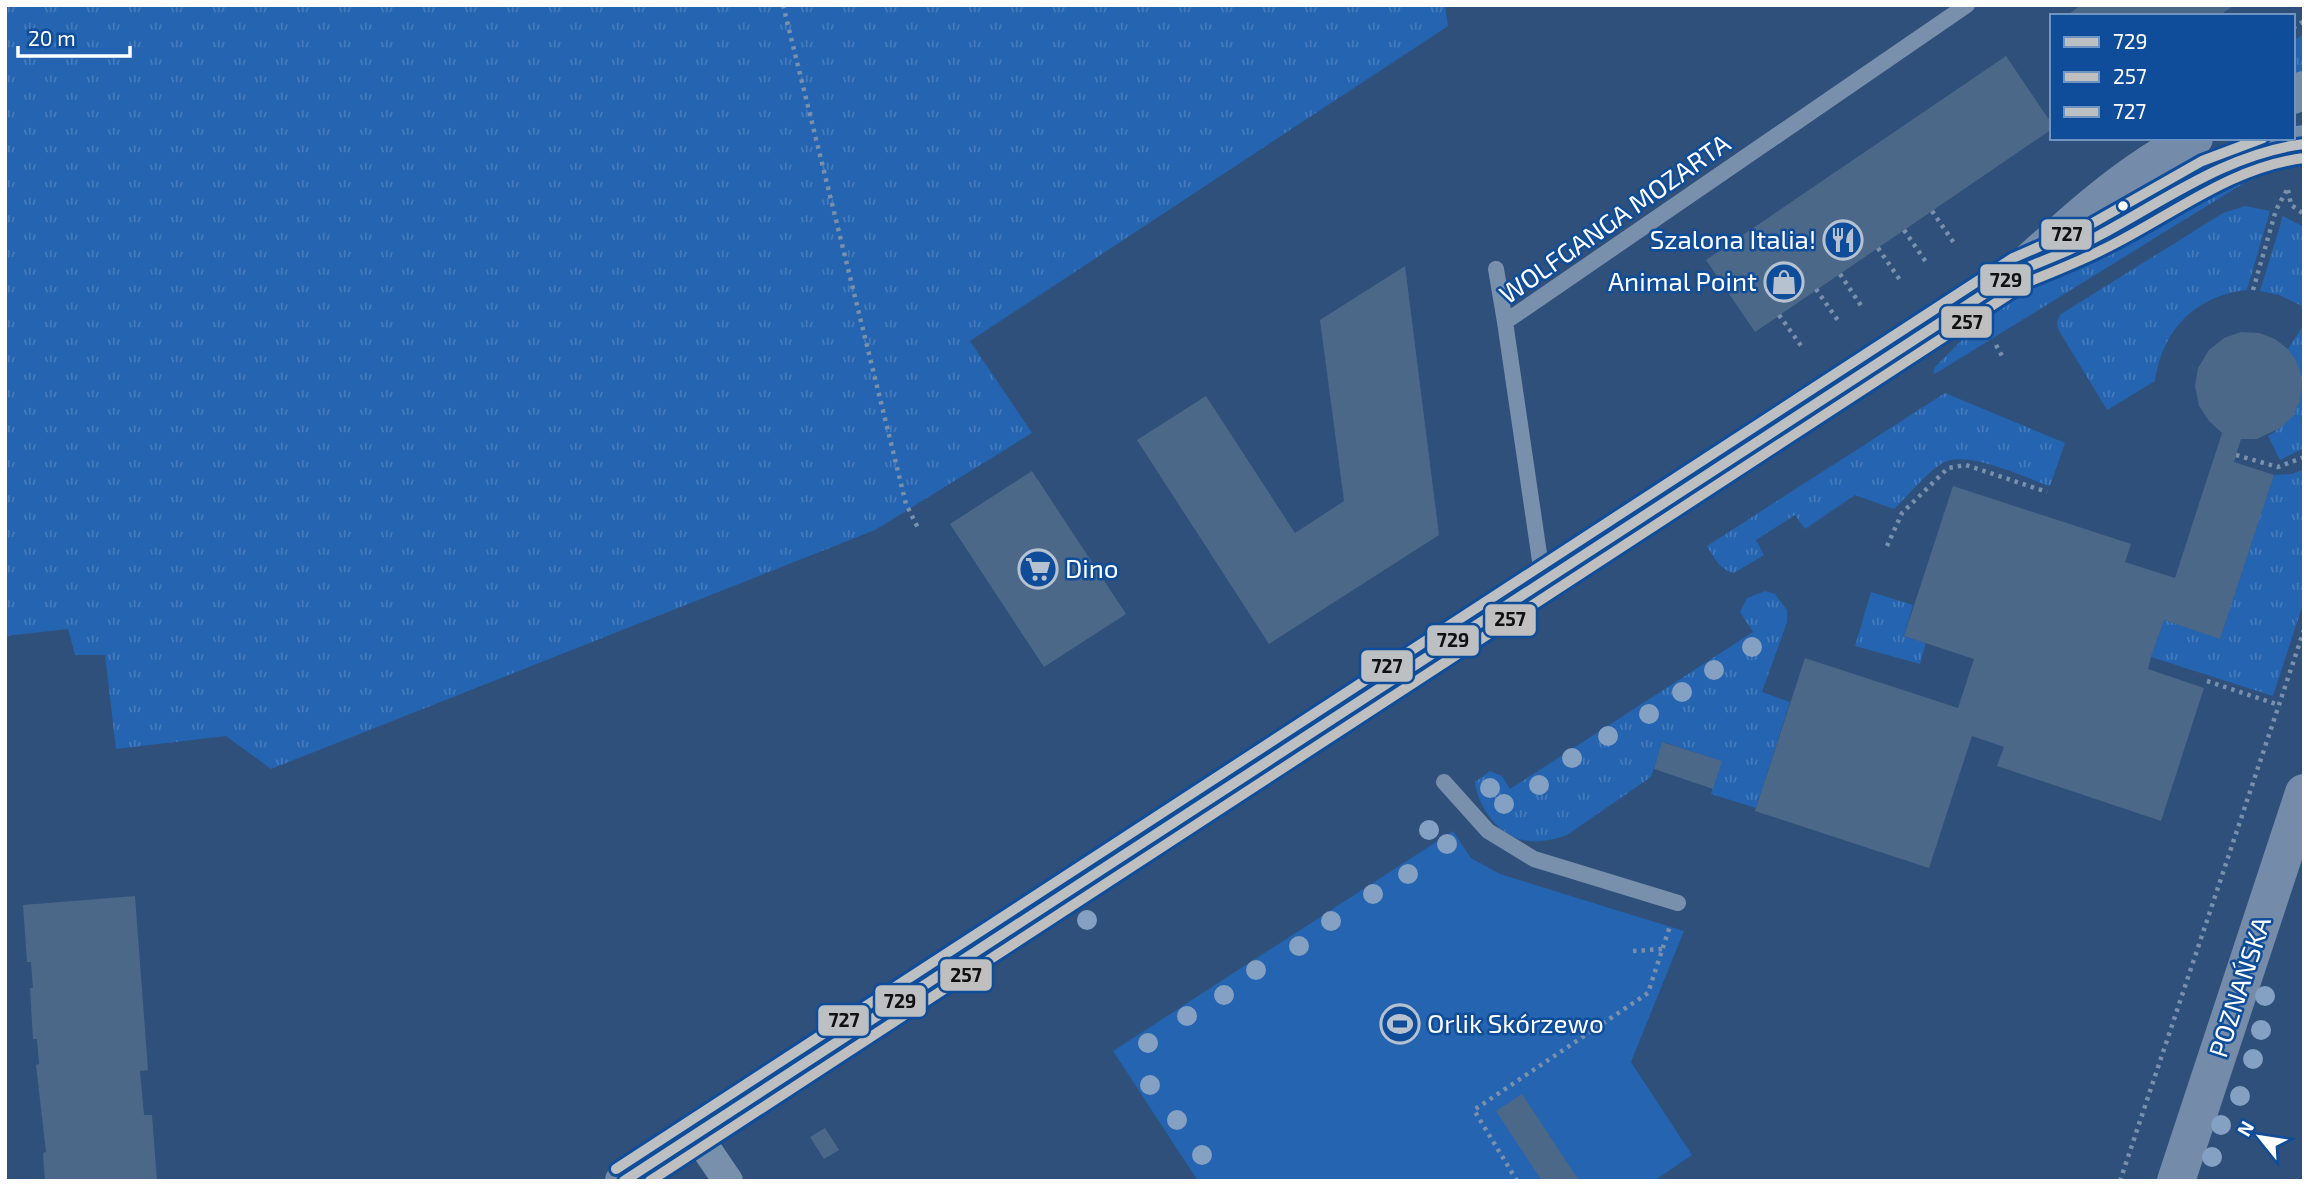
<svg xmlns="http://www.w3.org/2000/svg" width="2309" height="1186" font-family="'Exo 2',sans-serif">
	<defs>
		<pattern id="grass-tufts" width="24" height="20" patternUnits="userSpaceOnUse" patternTransform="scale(1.75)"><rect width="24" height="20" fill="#2464b0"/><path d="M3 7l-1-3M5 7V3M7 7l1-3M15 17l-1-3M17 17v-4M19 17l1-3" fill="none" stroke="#457bbc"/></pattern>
	</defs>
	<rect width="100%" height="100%" fill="#2e507a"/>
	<path fill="url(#grass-tufts)" d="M5 5H1445L1448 26 970 341 1032 433 875 530 271 769 226 736 116 749 105 655H75L68 629 5 636Z
		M2304 34V71L2293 77V41Z
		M2265 170 1938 372 1933 374 1935 367 1987 315 2023 293 2116 242 2214 182Z
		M2245 206 2270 211 2247 290C2196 295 2162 330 2155 381L2107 410 2058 329 2057 321 2061 314 2223 213Z
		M2283 216 2304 227V307L2279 295 2260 291Z
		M2303 326 2304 448 2280 460 2268 436C2303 415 2309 382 2288 349Z
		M1945 393 2065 443 2050 486C2024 478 1965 448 1941 464 1924 475 1909 495 1894 509L1855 495 1805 529 1795 515 1756 540 1764 555 1734 573C1719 569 1715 559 1707 546Z
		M2304 469V601L2273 696 2151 657 2164 620 2220 638 2274 475 2292 474Z
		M1765 591 1775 594 1787 610V622L1762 692 1790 702 1756 808 1711 794 1721 761 1663 742 1651 777 1567 835C1553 840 1538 843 1523 840 1499 836 1477 805 1475 782L1490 771 1502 776 1510 789 1753 632 1740 612 1747 598Z
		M1871 592 1913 605 1904 636 1926 643 1920 664 1855 646Z"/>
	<path fill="#2464b0" d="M1453 831 1471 858 1500 874 1684 931 1631 1062 1692 1155 1654 1181H1198L1113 1051Z"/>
	<path fill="#4c6889" d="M2081 5H2234L2219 16H2066Z
		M2006 56 2052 124V129L1755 332 1706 260Z
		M1405 266 1439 535 1269 644 1137 440 1206 396 1295 533 1344 501 1320 320Z
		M2241 332 2259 333 2275 339 2288 349 2297 362 2302 381 2300 400 2293 416 2282 427 2257 439H2241L2236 455 2234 462 2274 475 2220 639 2164 620 2151 657 2148 669 2204 688 2161 821 1997 766 2004 747 1972 736 1929 868 1755 811 1805 658 1958 708 1974 659 1904 636 1953 486 2131 544 2125 562 2175 578 2222 433 2209 421 2199 406 2195 386 2198 368 2209 350 2224 338Z
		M1032 471 1126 614 1044 667 950 524Z
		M1662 742 1722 761 1713 789 1654 769Z
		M135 896 148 1070 140 1071 144 1115H152L157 1181H45L43 1153 46 1152 36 1065 39 1064 37 1039H33L30 988H33L31 962H27L23 905Z
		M1522 1094 1578 1179 1576 1181H1542L1496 1111Z
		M825 1128 839 1150 824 1159 810 1137Z"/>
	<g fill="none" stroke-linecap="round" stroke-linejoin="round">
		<path stroke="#7990ad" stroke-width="4.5" stroke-dasharray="3.5 5" stroke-linecap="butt" d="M783 5 906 504 918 528
			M2293 28 2304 21
			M2288 190 2291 205 2304 214
			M1932 211 1954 243
			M1904 230 1926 262
			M1878 248 1900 280
			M1840 274 1862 307
			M1816 289 1839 322
			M2253 290 2276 210 2288 188
			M1779 315 1802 347
			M1996 345 2002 356
			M2236 455 2278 467 2304 457
			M1887 546 1902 513 1948 468 1966 465 2047 492
			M2207 681 2279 705
			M1633 951 1662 949
			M1517 1181 1474 1110 1648 993 1670 926
			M2120 1181 2304 630"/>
		<path stroke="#7990ad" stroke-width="16" d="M1496 269 1505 322
			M1543 581 1505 322 1967 5
			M1444 782 1488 831 1534 859 1678 903"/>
		<path stroke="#7990ad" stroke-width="30" d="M696 1134 728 1181"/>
		<path stroke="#748ca9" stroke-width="38" d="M2293 95 2304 90
			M2052 257C2135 220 2211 155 2304 144
			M624 1181 2021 270C2074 221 2129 171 2194 138
			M2176 1181 2304 793"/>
		<g stroke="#0f4d9a" stroke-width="16">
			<path id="bus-1" d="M624 1181 2021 270C2047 259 2075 249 2100 235 2165 200 2229 153 2304 144"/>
		</g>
		<g stroke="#0f4d9a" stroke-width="16">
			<path id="bus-2" d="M650 1181 2028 282C2053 272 2078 262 2102 250 2169 218 2229 167 2304 158"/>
		</g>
		<g stroke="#0f4d9a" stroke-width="16">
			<path id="bus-3" d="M616 1169 2013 258 2091 224 2202 161 2263 138"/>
		</g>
		<use href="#bus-1" stroke="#bcc0c3" stroke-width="10"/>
		<use href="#bus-2" stroke="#bfbfbf" stroke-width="10"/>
		<use href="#bus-3" stroke="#bcc0c3" stroke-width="10"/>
	</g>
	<g fill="#84a0c3">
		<circle cx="1752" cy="647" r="10"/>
		<circle cx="1714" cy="670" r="10"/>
		<circle cx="1682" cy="692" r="10"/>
		<circle cx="1649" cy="714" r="10"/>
		<circle cx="1608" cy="736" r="10"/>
		<circle cx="1572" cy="758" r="10"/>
		<circle cx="1539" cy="785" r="10"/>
		<circle cx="1490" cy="788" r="10"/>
		<circle cx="1504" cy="804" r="10"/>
		<circle cx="1429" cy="830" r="10"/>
		<circle cx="1447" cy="844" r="10"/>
		<circle cx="1408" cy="874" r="10"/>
		<circle cx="1373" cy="894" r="10"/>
		<circle cx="1087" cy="920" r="10"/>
		<circle cx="1331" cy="921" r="10"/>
		<circle cx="1299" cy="946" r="10"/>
		<circle cx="1256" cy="970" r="10"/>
		<circle cx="1224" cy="995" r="10"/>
		<circle cx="2265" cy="996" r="10"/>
		<circle cx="1187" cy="1016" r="10"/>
		<circle cx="2261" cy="1030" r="10"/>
		<circle cx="1148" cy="1043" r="10"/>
		<circle cx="2253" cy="1059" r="10"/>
		<circle cx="1150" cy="1085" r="10"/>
		<circle cx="2240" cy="1096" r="10"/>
		<circle cx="1177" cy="1120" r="10"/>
		<circle cx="2221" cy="1125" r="10"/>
		<circle cx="1202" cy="1155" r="10"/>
		<circle cx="2212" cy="1157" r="10"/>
	</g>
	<defs>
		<g id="restaurant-ring" transform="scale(2.0125)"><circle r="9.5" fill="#0f4d9a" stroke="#b6c2d0" stroke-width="1.5"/><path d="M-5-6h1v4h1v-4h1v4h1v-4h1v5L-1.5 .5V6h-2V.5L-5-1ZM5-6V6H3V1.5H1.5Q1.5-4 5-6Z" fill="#b6c2d0"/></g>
		<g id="shop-ring" transform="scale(2.0125)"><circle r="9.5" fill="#0f4d9a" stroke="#b6c2d0" stroke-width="1.5"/><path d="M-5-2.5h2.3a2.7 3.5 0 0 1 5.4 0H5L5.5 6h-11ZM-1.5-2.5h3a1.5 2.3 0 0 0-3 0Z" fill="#b6c2d0"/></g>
		<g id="supermarket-ring" transform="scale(2.0125)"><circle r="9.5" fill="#0f4d9a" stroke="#b6c2d0" stroke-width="1.5"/><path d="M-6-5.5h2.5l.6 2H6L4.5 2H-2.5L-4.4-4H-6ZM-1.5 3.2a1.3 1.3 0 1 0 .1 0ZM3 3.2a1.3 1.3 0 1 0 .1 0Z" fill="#b6c2d0"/></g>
		<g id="stadium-ring" transform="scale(2.0125)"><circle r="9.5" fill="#0f4d9a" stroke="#b6c2d0" stroke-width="1.5"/><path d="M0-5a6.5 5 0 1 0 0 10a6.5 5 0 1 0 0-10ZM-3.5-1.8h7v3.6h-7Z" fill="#b6c2d0"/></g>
	</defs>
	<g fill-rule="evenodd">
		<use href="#restaurant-ring" x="1843" y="240"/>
		<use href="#shop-ring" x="1784" y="282"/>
		<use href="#supermarket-ring" x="1038" y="569"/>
		<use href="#stadium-ring" x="1400" y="1024"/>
	</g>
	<circle fill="#fff" stroke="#0f4d9a" stroke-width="2.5" cx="2123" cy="206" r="6"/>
	<g text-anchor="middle" stroke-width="5" stroke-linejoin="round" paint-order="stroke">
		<g font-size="26" fill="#fff" stroke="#0f4d9a">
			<text transform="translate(1615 219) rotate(-35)" y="9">WOLFGANGA MOZARTA</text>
			<text transform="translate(2240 987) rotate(-72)" y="9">POZNAŃSKA</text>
		</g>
		<g font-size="26" fill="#fff" stroke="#0f4d9a" text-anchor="end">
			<text x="1816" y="249">Szalona Italia!</text>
			<text x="1757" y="291">Animal Point</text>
			<text x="1065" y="578" text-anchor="start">Dino</text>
			<text x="1427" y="1033" text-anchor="start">Orlik Skórzewo</text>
		</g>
	</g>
	<g stroke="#0f4d9a" stroke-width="2.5">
		<rect x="2040" y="218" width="53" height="33" rx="7" fill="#bcc0c3"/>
		<rect x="1979" y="263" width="53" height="34" rx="7" fill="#bcc0c3"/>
		<rect x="1940" y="305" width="53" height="34" rx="7" fill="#bfbfbf"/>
		<rect x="1484" y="603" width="53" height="34" rx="7" fill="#bfbfbf"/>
		<rect x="1426" y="624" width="54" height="33" rx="7" fill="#bcc0c3"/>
		<rect x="1360" y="649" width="54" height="34" rx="7" fill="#bcc0c3"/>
		<rect x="939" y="958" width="54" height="34" rx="7" fill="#bfbfbf"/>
		<rect x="874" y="984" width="53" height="34" rx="7" fill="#bcc0c3"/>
		<rect x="817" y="1004" width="53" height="33" rx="7" fill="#bcc0c3"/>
	</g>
	<g font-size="19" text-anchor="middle" font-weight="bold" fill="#111">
		<text x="2067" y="241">727</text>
		<text x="2006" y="287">729</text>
		<text x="1967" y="329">257</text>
		<text x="1510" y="626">257</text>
		<text x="1453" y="647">729</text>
		<text x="1387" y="673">727</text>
		<text x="966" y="982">257</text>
		<text x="900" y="1008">729</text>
		<text x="844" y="1027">727</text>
	</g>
	<rect width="2309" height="1186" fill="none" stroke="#ffffff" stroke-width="14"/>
	<rect x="2050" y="14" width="245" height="126" fill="#0f4d9a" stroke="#6f94c2" stroke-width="2"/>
	<rect x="2064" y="37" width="35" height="10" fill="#bcc0c3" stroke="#6f94c2" stroke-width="2"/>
	<text x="2113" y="49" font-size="21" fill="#ffffff">729</text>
	<rect x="2064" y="72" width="35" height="10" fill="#bfbfbf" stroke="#6f94c2" stroke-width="2"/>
	<text x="2113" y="84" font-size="21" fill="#ffffff">257</text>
	<rect x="2064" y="107" width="35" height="10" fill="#bcc0c3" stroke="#6f94c2" stroke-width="2"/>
	<text x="2113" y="119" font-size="21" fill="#ffffff">727</text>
	<g transform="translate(2260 1137) rotate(300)" stroke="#0f4d9a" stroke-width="5" paint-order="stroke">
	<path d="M0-5L12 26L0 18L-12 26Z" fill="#ffffff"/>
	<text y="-10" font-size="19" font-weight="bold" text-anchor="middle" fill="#ffffff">N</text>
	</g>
	<path d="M18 46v10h112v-10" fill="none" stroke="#ffffff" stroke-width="3.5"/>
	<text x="28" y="46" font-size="21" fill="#ffffff" stroke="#0f4d9a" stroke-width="5" paint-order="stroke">20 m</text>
</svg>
